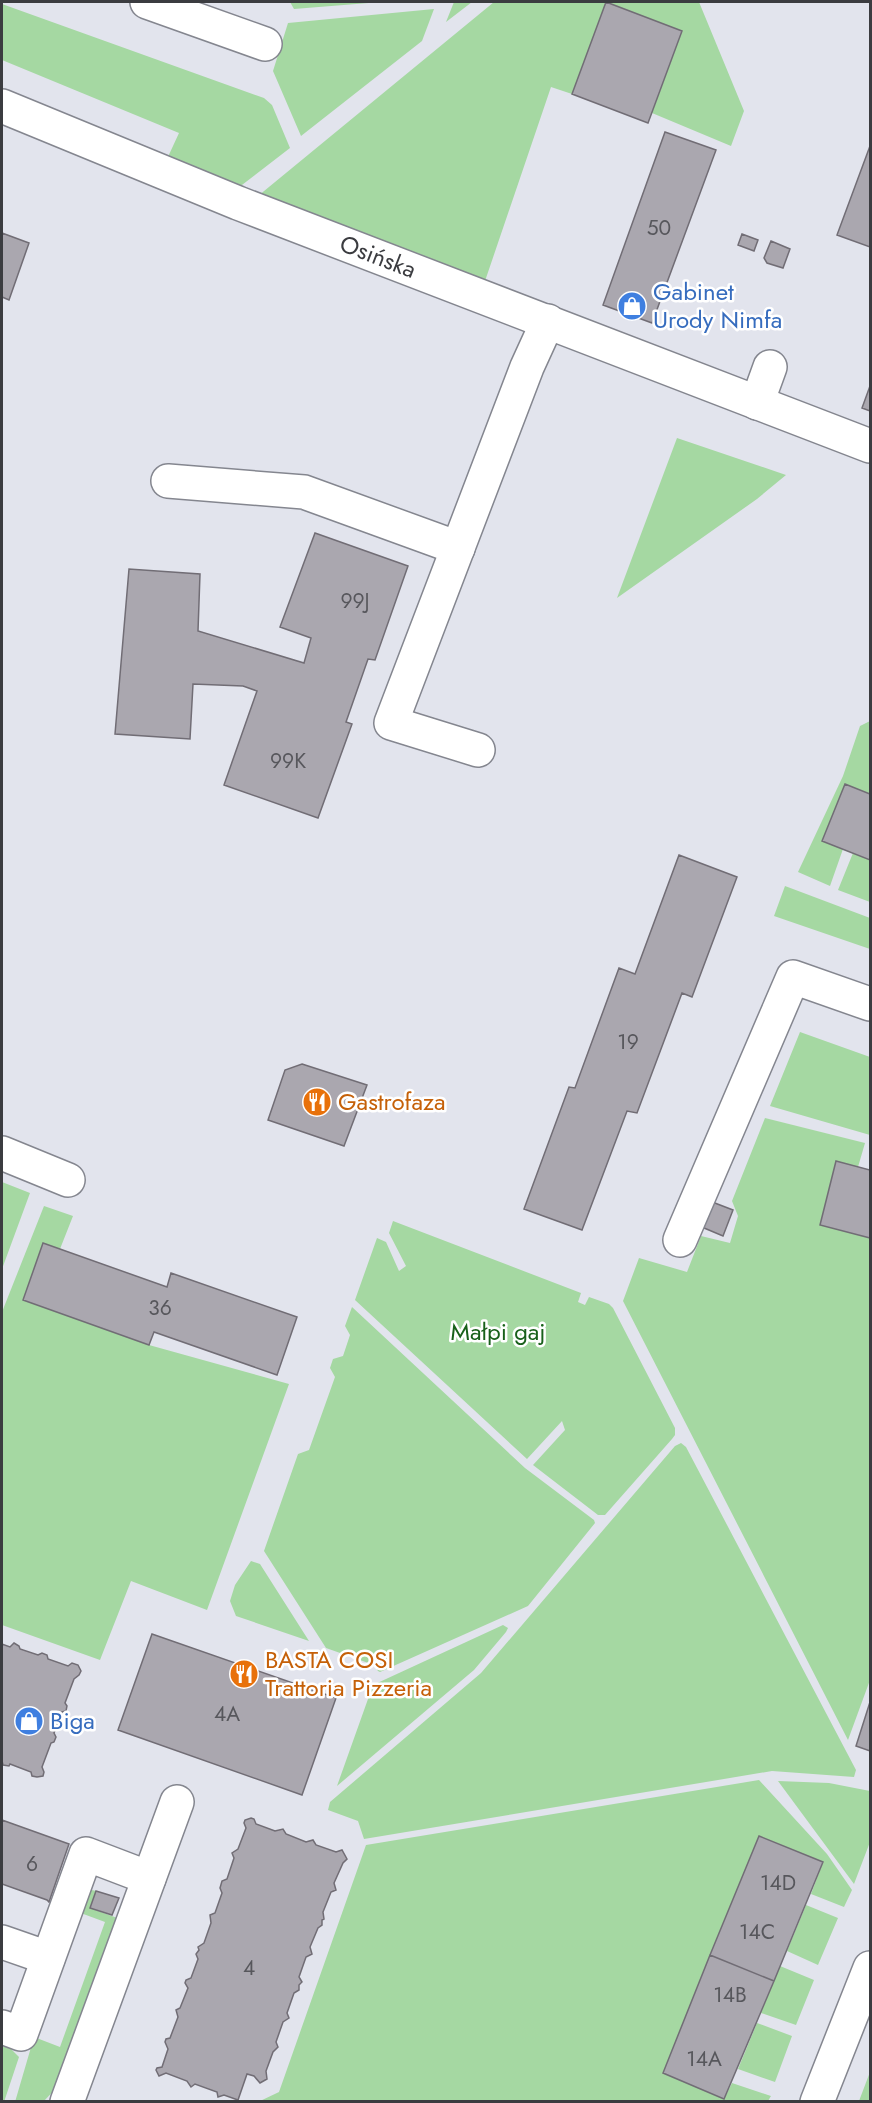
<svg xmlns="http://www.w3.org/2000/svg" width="872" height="2103" font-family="Jost,sans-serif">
	<rect width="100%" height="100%" fill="#e2e4ed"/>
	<path fill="#a5d8a2" d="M290 2H381L294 9Z
		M454 2H472L446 22Z
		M494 2H699L744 111 731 146 652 113 682 31 606 2 572 94 551 87 484 284 258 196Z
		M2 4 264 98 272 105 290 148 238 188 167 159 179 133 2 60Z
		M434 9 422 41 301 136 273 71 288 23Z
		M677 438 786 475 757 499 617 598Z
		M870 721V794L845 785 843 849 830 886 798 872 843 776 860 726Z
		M853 853 870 860V902L838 890Z
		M785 886 870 918V949L774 916Z
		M800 1032 870 1057V1135L770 1106Z
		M765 1118 865 1143 858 1167 836 1162 820 1225 870 1238V1680L848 1740 623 1301 639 1258 687 1272 701 1236 730 1243 738 1216 732 1201Z
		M2 1182 30 1193 2 1269Z
		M44 1206 73 1216 60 1249 43 1243 23 1300 149 1345 289 1384 207 1610 131 1581 100 1660 2 1625V1312Z
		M393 1221 581 1293 578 1302 585 1305 589 1297 609 1304 613 1308 675 1428V1435L672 1439 605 1515H598L533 1465 565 1430 562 1421 527 1459 355 1300 377 1238 386 1242 399 1271 406 1266 389 1233Z
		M352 1307 525 1468 594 1520 595 1523 528 1606 380 1672 378 1671 374 1665 326 1648 264 1551 298 1454 309 1450 335 1377 330 1368 333 1359 343 1356 350 1335 345 1326Z
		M681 1443 686 1447 856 1770 854 1777 772 1771 364 1839 358 1821 328 1810 330 1802 481 1673 675 1446Z
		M251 1561 260 1564 309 1641 236 1616 230 1601 235 1585Z
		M503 1625 508 1628 506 1632 474 1670 337 1786 373 1685Z
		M759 1780 827 1854 852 1890 844 1907 811 1894 823 1862 759 1836 663 2073 724 2099 732 2083 771 2096 768 2101 258 2102 279 2092 366 1845Z
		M778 1781 829 1783 870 1791V1842L854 1884Z
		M88 1889 96 1891 90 1908 120 1919 62 2082 44 2101 15 2102 34 2037 60 2047 105 1922 78 1912Z
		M806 1905 838 1918 818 1965 787 1951Z
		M780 1966 814 1980 796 2025 761 2013Z
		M757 2023 792 2036 775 2082 738 2069Z
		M2 2046 11 2049 19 2057 4 2102 2 2101Z
		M870 2072V2101H859Z"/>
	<path fill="#aaa7af" stroke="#716d75" stroke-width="1.5" d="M606 2 682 31 648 123 572 94Z
		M665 132 716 150 652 323 603 305Z
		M870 146V247L837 235Z
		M2 233 29 243 9 300 2 297Z
		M742 234 758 240 754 251 738 245Z
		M771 241 790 249 783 268 767 263 764 258Z
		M870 386V411L862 408Z
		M315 533 408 566 375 660 368 659 346 722 352 724 318 818 224 785 257 691 243 686 193 684 190 739 115 734 129 569 200 574 198 631 304 663 311 638 280 627Z
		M845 784 870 794V860L822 841Z
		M679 855 737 877 692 997 682 993 637 1113 627 1111 582 1230 524 1209 569 1087 575 1088 619 968 635 974Z
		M302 1064 367 1085 344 1146 268 1120 285 1070Z
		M836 1161 870 1170V1238L820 1225Z
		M707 1200 733 1210 723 1236 697 1225Z
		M43 1243 167 1287 171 1273 297 1317 277 1375 154 1332 149 1345 23 1300Z
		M152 1634 336 1698 302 1795 118 1730Z
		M14 1643 19 1646 20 1649 38 1655 42 1653 47 1655 48 1659 68 1666 72 1663 78 1665 81 1671 79 1675 74 1679 65 1703 67 1706 66 1711 62 1712 54 1733 56 1737 54 1742 51 1743 42 1767 44 1772 43 1776 37 1777 32 1776 31 1772 10 1764 9 1766 3 1765 2 1761V1644L10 1647Z
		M870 1702V1751L856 1746Z
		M251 1818 254 1819 256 1824 275 1831 283 1829 286 1834 306 1842 313 1840 316 1845 336 1852 342 1850 347 1859 343 1863 334 1883 336 1890 331 1892 323 1912 324 1919 322 1920V1925L318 1928 310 1947 312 1954 306 1957 299 1977 302 1982 299 1985V1990L294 1993 287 2013 289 2018 283 2022 276 2042 278 2047 273 2052 266 2071 267 2079 260 2083 254 2076 247 2074 238 2100 224 2095 218 2097 217 2092 195 2084 191 2087 187 2081 166 2073 159 2076 156 2070 157 2068 162 2067 168 2049 165 2042 166 2039 170 2038 178 2017 176 2010 180 2008 188 1988 185 1983 186 1980 191 1978 198 1959 196 1954 199 1950 198 1947 204 1943 211 1923 210 1915 215 1913 222 1893 220 1888 222 1881 227 1879 234 1858 232 1853 238 1849 246 1828 244 1823 245 1820Z
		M2 1820 69 1844 49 1902 47 1900 2 1884Z
		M759 1836 823 1862 774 1981 710 1955Z
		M96 1891 119 1898 112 1915 90 1908Z
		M710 1955 774 1981 724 2099 663 2073Z"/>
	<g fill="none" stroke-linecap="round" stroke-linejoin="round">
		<g stroke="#84868f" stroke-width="36">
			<g id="minor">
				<path d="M147 2 265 44"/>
				<path id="s1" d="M2 106 238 203 870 446"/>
				<path d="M757 403 770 367"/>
				<path d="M168 481 304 492 458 548"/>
				<path d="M478 750 391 723 527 367 548 321"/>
				<path d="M2 1153 68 1180"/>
				<path d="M680 1240 793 977 870 1004"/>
				<path d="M2 1942 48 1958"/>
				<path d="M2 2027 21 2034 86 1854 149 1878"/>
				<path d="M67 2102 177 1802"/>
				<path d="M817 2102 870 1968"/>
			</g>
		</g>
		<use href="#minor" stroke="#fff" stroke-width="33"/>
	</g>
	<defs>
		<g id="shop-disc" transform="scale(1.5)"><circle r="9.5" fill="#3f7fe0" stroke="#fff"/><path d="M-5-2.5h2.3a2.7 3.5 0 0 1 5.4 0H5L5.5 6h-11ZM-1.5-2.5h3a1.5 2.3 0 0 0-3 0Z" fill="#fff"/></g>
		<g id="restaurant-disc" transform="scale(1.5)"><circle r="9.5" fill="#e8710a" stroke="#fff"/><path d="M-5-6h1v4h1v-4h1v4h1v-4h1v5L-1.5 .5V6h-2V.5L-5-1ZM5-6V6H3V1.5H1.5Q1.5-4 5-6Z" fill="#fff"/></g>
	</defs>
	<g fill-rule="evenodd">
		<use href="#shop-disc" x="632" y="306"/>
		<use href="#restaurant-disc" x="317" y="1102"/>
		<use href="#restaurant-disc" x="244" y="1674"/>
		<use href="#shop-disc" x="29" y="1721"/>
	</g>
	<g text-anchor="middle" stroke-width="5" stroke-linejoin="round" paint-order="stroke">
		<g font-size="21" fill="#57575c">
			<text x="659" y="235">50</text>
			<text x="355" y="608">99J</text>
			<text x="288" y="768">99K</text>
			<text x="628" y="1049">19</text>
			<text x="160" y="1315">36</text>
			<text x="227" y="1721">4A</text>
			<text x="32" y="1871">6</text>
			<text x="778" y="1890">14D</text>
			<text x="757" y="1939">14C</text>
			<text x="249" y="1975">4</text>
			<text x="730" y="2002">14B</text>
			<text x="704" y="2066">14A</text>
		</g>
		<g font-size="24" fill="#3b3c40" stroke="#fff">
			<text dy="8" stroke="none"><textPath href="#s1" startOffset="405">Osińska</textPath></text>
		</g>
		<g font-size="24" fill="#366cbe" stroke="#fff" text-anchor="start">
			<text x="653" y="300">Gabinet<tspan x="653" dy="28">Urody Nimfa</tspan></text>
			<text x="50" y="1729">Biga</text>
		</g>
		<g font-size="24" fill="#c56008" stroke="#fff" text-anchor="start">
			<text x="338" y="1110">Gastrofaza</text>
			<text x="265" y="1668">BASTA COSI<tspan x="265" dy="28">Trattoria Pizzeria</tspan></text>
		</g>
		<g font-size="24" fill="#18601a" stroke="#fff">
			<text x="498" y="1340">Małpi gaj</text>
		</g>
	</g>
	<rect width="872" height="2103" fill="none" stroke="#3b3c40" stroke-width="6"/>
</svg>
